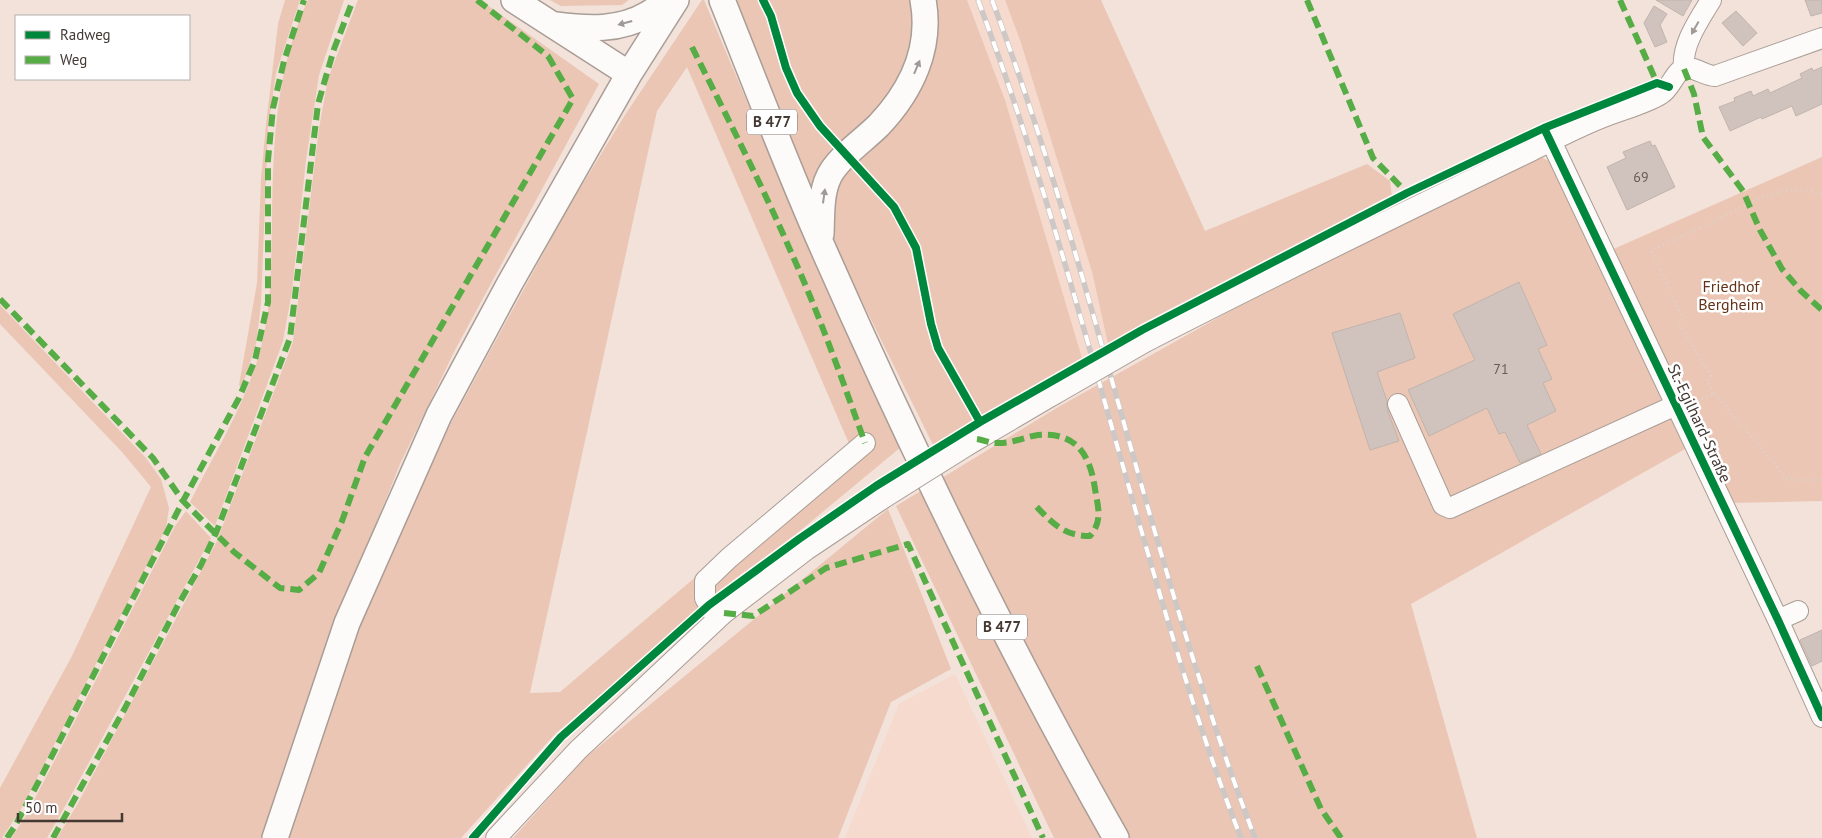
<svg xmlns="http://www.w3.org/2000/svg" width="1822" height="838" font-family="'PT Sans',sans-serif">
	<rect width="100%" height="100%" fill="#f2e2da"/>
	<path fill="#f6dacd" d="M967 0H1005L1021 43 1092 273 1108 344 1082 358 1005 100Z
		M955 674 1032 838H845L899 704Z"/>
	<path fill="#ebc6b4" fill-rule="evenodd" d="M285 0H300L276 73 268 128 261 304 256 344 242 387 239 385 257 283 261 179 266 124 278 24Z
		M308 0H344L319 75 306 160 292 291 283 341 215 526 190 502C218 446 254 391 265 329 272 294 271 258 272 223 273 146 275 71 308 0Z
		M358 0H480L599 84 455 350 400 464 338 620 264 838H57L77 805 216 543 293 342 319 128 328 79Z
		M550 0H629L622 5 561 6Z
		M702 0H704L795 215 901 447 556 733 461 838H288L357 628 451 423 568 208 625 115ZM687 67 850 446 560 692 530 693 657 111Z
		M729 0H967L1005 100 1082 358 971 421 934 447 810 196Z
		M1005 0H1101L1205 231 1367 164 1390 181 1392 197 1108 344 1092 272 1021 43Z
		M1541 157 1551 162 1685 449 1411 604 1477 838H1054L896 506 1060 406 1289 278Z
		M1822 157V501L1729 503 1609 251Z
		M0 305 146 458 161 479 169 508 166 528 21 809 2 838H0V788L72 656 151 487 122 452 0 324Z
		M888 509 951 669 891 702 838 838H513L585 758Z
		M186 511 211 538 68 801 47 838H11L27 814 175 526Z"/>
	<path fill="#d0c3bd" stroke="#c0b4ad" d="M1656 0H1692L1683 16Z
		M1805 0H1822V13L1811 16Z
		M1654 6 1667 14 1660 25 1667 42 1655 47 1644 23Z
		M1736 11 1757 33 1743 46 1722 23Z
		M1822 67V104L1796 116 1792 106 1762 119 1761 117 1730 131 1719 107 1735 101 1734 98 1751 91 1753 96 1768 89 1770 93 1802 78 1800 74 1812 68 1813 71Z
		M1650 141 1652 146 1655 145 1675 187 1627 210 1607 167 1626 158 1623 152Z
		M1519 282 1547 345 1538 349 1552 379 1543 383 1556 411 1527 425 1541 454 1520 463 1505 432 1499 434 1487 408 1429 436 1408 390 1475 360 1453 314Z
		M1400 313 1415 358 1377 372 1387 401V409L1399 441 1370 450 1332 333Z
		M1822 630V661L1812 666 1800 640Z"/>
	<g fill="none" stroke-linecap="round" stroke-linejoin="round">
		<g stroke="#a99d96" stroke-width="22">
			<path id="minor" d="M1684 69C1681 45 1699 20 1711 0
				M1551 141 1778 620 1822 717
				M1145 342C1272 277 1400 214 1529 152 1553 140 1576 128 1601 118 1620 110 1643 105 1661 94 1670 89 1675 72 1683 69 1694 65 1704 76 1715 76L1822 38
				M1398 404 1443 505 1450 508 1676 405
				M968 445 1053 395
				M717 619 705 598V581L729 558 865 443
				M1778 620 1798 611
				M496 838 578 750 724 613 806 550 882 499"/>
		</g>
		<g stroke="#a99d96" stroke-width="28">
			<path id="major" d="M514 0 629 74
				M722 0C755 82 786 165 822 246 911 448 1007 646 1116 838
				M556 25C587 29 620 31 648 14 655 10 661 5 667 0
				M821 234C822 214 820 189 832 171 844 153 864 140 879 125 911 91 932 48 923 0
				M275 838 347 623 439 415 510 283 629 74 676 0"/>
		</g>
		<path stroke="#dad5d2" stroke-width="2.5" stroke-dasharray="1 4" stroke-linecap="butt" d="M1714 393 1707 381 1711 376 1679 324 1681 315 1651 250C1671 241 1691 232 1711 223 1744 207 1784 178 1822 195
			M1693 403 1714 393 1788 480H1822"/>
		<use href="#minor" stroke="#fdfbf9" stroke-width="20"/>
		<use href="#major" stroke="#fdfbf9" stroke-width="25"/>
		<g stroke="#cdc8c6" stroke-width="5.5">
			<path id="rail" d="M978 0C1042 170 1088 345 1138 519 1169 626 1200 734 1241 838
				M992 0C1095 274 1150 564 1255 838"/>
		</g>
		<use href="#rail" stroke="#fff" stroke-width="4" stroke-dasharray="11" stroke-linecap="butt"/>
		<g stroke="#a99d96" stroke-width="22" stroke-linecap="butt">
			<path id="minor-bridge" d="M1053 395 1145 342
				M882 499 968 445"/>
		</g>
		<use href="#minor-bridge" stroke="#fdfbf9" stroke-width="20"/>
		<path stroke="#56ac45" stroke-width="6" stroke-dasharray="12 6" stroke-linecap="butt" d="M1307 0 1373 158 1407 193
			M1620 0 1657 83
			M692 47C726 115 761 183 791 252 819 314 842 379 865 443
			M1684 69 1694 94 1703 137 1743 191 1760 230 1782 269 1801 291 1822 310
			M0 299 153 458 183 501 234 552 280 588 299 590 319 573 342 521 365 457 573 99 548 56 477 0
			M977 439C984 440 990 443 996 443 1010 444 1025 437 1038 435 1077 432 1090 455 1095 489 1098 507 1103 521 1090 536 1064 536 1052 523 1035 505
			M724 613 753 616 826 568 908 544 1043 838
			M1257 666 1321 809 1341 838
			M7 838 15 826 40 779 183 501 239 398 255 360 268 302V160L273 108 284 61 304 0
			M53 838 125 708 178 605 201 565 216 533 290 338 318 104 334 49 353 0"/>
		<g stroke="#fff" stroke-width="11">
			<path id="cycleway" d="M763 0 771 16 786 68 797 93 820 126 894 207 916 248 931 324 938 348 980 422
				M1544 128 1778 620 1822 717
				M473 838 561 737 709 605 799 539 876 486 980 422 1142 330 1407 193 1544 128 1657 83 1669 87"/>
		</g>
		<use href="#cycleway" stroke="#00873e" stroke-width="8"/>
	</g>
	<defs><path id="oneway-solid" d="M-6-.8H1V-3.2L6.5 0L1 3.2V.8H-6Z" transform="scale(1.25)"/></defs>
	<g fill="#a09a96">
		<use href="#oneway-solid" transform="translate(625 23) rotate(165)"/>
		<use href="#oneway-solid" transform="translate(1695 28) rotate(119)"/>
		<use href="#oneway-solid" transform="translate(917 67) rotate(-67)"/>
		<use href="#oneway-solid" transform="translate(824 196) rotate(-82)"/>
	</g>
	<g text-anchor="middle" stroke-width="5" stroke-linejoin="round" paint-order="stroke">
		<g font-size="14" fill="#675b55">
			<text x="1641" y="182">69</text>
			<text x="1501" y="374">71</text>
		</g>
		<g fill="#fff" stroke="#7c7470" stroke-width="1">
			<rect x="747" y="109.5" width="50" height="25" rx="4"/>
			<rect x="977" y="614.5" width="50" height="25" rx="4"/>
		</g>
		<g font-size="15" font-weight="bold" fill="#443832">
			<text x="772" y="127">B 477</text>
			<text x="1002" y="632">B 477</text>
		</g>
		<g font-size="16" fill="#633218" stroke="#fff">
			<text x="1731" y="292">Friedhof<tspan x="1731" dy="18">Bergheim</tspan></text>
		</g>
		<g font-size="16" fill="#443832" stroke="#fff">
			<text transform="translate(1700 423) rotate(65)" y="6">St.-Egilhard-Straße</text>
		</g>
	</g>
	<rect x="15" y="15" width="175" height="65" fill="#ffffff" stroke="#b4afad"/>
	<rect x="25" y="31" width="25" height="8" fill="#00873e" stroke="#b4afad"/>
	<text x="60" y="40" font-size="15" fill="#443832">Radweg</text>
	<rect x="25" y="56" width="25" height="8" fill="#56ac45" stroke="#b4afad"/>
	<text x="60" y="65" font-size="15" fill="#443832">Weg</text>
	<path d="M18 813v8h104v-8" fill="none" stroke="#443832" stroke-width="2.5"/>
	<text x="25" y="813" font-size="15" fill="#443832" stroke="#ffffff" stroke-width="4" paint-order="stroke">50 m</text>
</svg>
